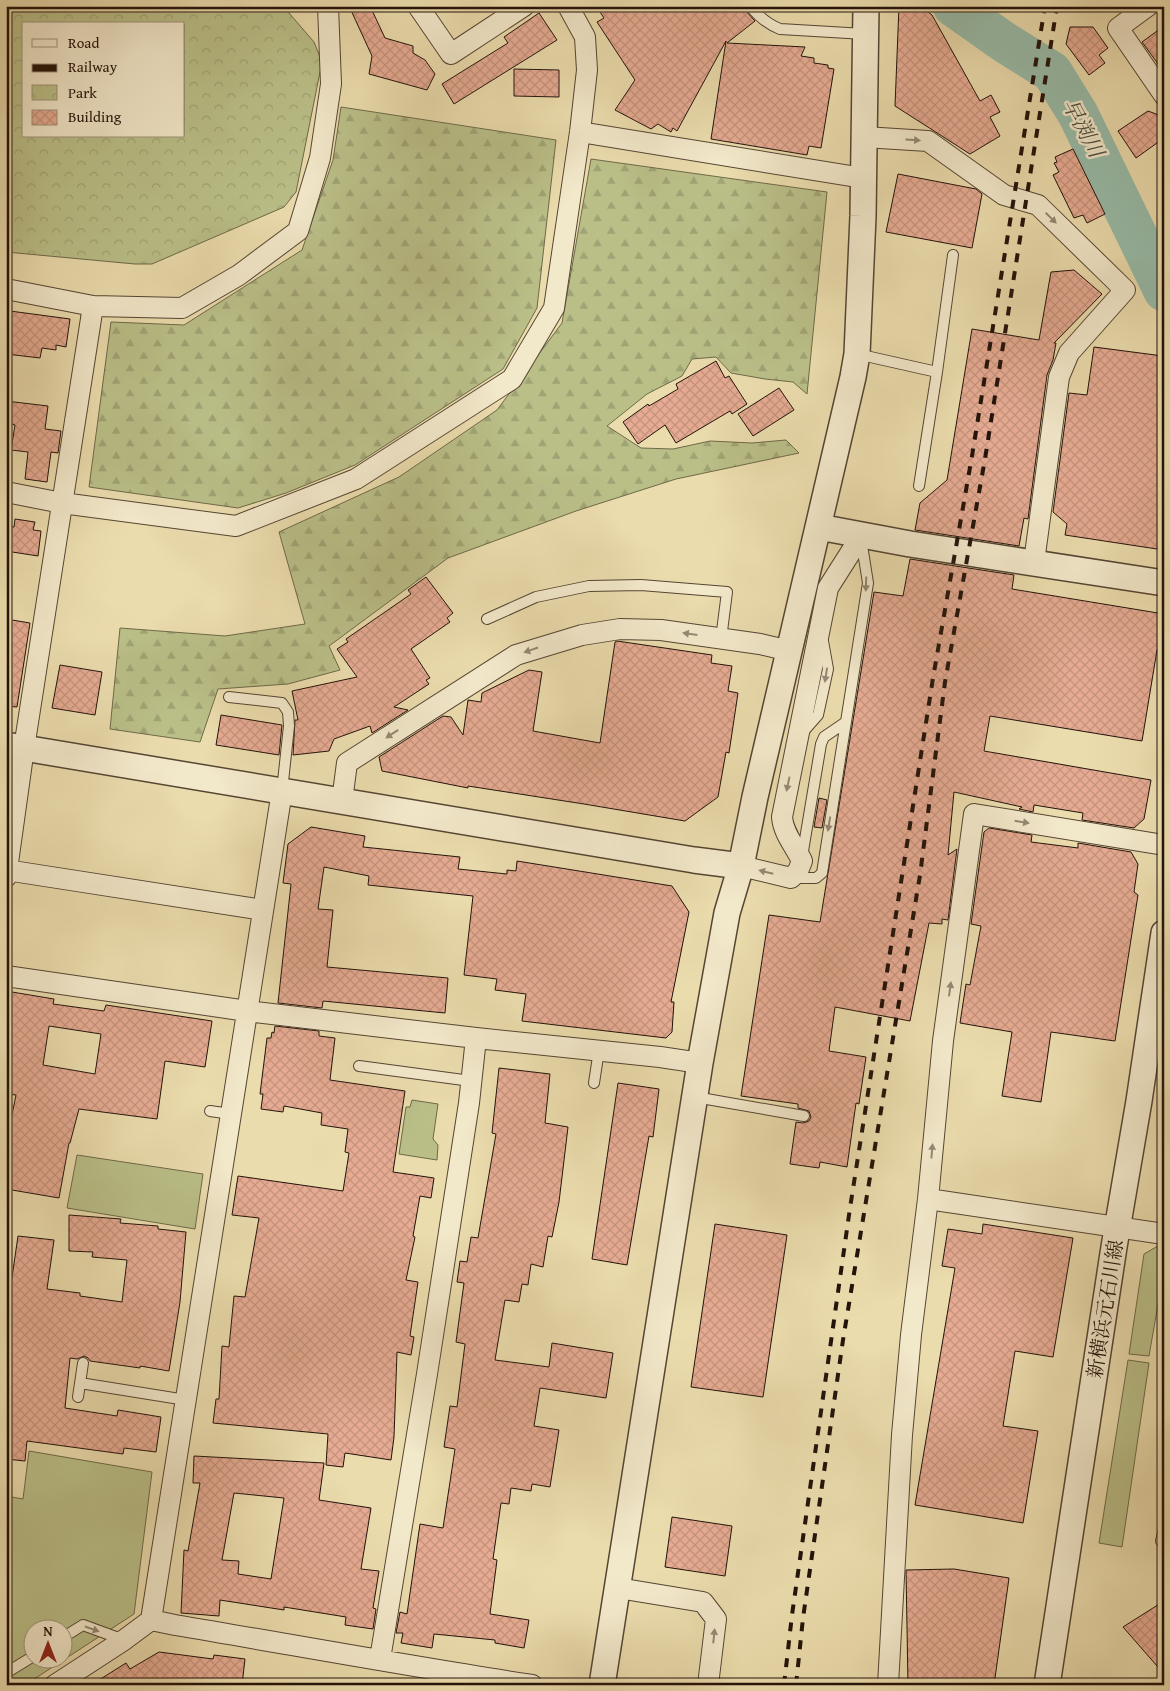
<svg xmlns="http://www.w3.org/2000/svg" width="1170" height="1691" font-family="'Gentium Book Plus','Noto Serif JP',serif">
	<defs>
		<pattern id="forest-firs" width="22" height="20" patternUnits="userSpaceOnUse" patternTransform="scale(1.25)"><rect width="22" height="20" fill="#babf88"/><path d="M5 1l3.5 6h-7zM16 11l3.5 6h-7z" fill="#a0a374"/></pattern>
		<pattern id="park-crowns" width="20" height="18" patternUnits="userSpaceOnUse" patternTransform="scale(1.25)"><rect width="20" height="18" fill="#babf88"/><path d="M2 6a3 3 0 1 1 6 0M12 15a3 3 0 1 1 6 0" fill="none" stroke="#a0a374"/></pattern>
		<pattern id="building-cross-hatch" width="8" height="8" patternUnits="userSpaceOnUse" patternTransform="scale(1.25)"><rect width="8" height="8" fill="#e6ab92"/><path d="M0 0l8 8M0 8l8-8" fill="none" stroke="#c5927d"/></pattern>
	</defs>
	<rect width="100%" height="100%" fill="#ebdcad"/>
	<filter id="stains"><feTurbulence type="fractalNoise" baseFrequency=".004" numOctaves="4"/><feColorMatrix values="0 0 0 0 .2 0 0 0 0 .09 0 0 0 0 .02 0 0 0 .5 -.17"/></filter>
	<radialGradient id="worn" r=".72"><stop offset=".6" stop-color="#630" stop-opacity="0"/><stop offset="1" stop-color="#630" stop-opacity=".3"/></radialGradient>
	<path fill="#babf88" stroke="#6e6949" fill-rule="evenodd" d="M412 1100 438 1104 433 1139 438 1145 437 1160 399 1154 406 1107H410Z
		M77 1155 203 1174 195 1229 67 1208Z
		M1163 1243 1164 1270 1149 1356 1129 1354 1144 1254Z
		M1128 1360 1149 1363 1122 1547 1099 1543Z
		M29 1451 152 1472 134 1614 25 1685H6V1496L23 1499ZM32 1628H62V1658H32Z"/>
	<path fill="url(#forest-firs)" stroke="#6e6949" d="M341 107 556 140 537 308 503 369 355 465 286 493 238 508 89 487 111 322 184 325 302 250 333 160Z
		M591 159 827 192 807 394 793 382 765 379 731 373 716 357 692 359 682 376 647 394 607 426 641 448 673 449 710 441 752 443 786 440 799 453 676 479 576 511 448 558 329 646 340 670 288 684 218 689 200 742 110 729 120 628 225 636 305 624 279 532 399 477 497 410 562 323Z"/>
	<path fill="url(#park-crowns)" stroke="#6e6949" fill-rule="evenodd" d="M6 6H283L314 42 322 62 296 192 284 207 152 264H135L6 252ZM24 24H184V136H24Z"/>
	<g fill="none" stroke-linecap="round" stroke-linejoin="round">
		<path stroke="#98bca9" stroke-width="41" d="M953 6 1004 42 1052 72 1078 114 1164 291"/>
	</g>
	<path fill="url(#building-cross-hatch)" stroke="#23130a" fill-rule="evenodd" d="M349 6H370L385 38 413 46V53L425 60 435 74 427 90 369 74 372 56Z
		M596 6H743L745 10 755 21 727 43 805 47 801 56 814 58V63L828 65V68L834 69 821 148 809 146 807 155 711 139 726 41 677 131 673 128 671 132 658 124 651 129 615 110 635 80 597 22 604 18Z
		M899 6H920L932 15 980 101 991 95 1000 112 990 117 1000 136 970 154 895 106Z
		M539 13 557 40 454 104 442 84 508 43 504 37Z
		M1164 26V72L1142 42Z
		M1070 27H1093L1108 48 1099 55 1105 63 1089 75 1066 44Z
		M514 69 559 70V97L514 96Z
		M1148 111 1164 117V138L1136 158 1118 131Z
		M1073 149 1105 214 1087 223 1083 215 1074 218 1053 175 1059 172 1054 163 1057 162 1055 157Z
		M898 174 976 189 982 194 972 248 886 232Z
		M1074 270 1102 294 1054 343H1056L1053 360 1047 375 1028 519 1024 518 1019 546 915 530 920 503 947 480 972 329 1039 340 1051 272Z
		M10 311 70 319 66 347 56 345V350L42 348 40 358 6 354V319H9Z
		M1094 347 1163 356 1162 368H1164V543L1157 549 1065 535 1067 524 1053 512 1069 393 1087 395Z
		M716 361 725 378 729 376 747 404 732 414 730 411 676 443 665 425 638 444 623 422 648 404 649 406 678 389 676 384Z
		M779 388 794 410 753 436 738 414Z
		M6 401 48 406 45 429 61 431 58 453 51 452 47 482 25 479 28 452 11 450 15 425 6 423Z
		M15 519 35 522 33 530 41 531 38 556 6 551V526L14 527Z
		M910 559 1014 575 1012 589 1164 614V651L1157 650 1142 741 990 716 984 751 1151 780 1144 819 1134 828 1082 820 1083 813 1034 805 1033 812 1019 809 1022 807 954 792 948 855 957 849 948 920 942 919V924L929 923 910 1021 835 1007 829 1051 866 1057 859 1104 856 1103 847 1167 820 1162 819 1168 790 1164 796 1122 803 1123 809 1121 811 1117 809 1111 798 1108V1104L741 1096 769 915 820 922 874 592 903 596Z
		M426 577 453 613 447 618 450 622 411 649 430 678 426 680 429 684 394 707 408 710 372 733 370 726 334 739 329 751 293 755 295 720H298L292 691 357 677 337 649 348 642 346 639 411 594 408 590Z
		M6 619 30 623 17 707 6 706Z
		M617 641 712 655 711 663 732 666 728 691 738 693 729 753 726 752 718 797 685 821 584 804 468 786V788L382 771 379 757 443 716 451 717 463 735 468 700 481 702 482 693 529 670 542 672 533 731 600 743 615 642Z
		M60 665 102 672 95 715 52 708Z
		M221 715 282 725 279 755 216 745Z
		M819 798 827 800 822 828 814 827Z
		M311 827 365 836 363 847 460 857 458 869 507 874V870L516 871 517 861 672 886 689 912 671 1002H674L672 1032 666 1038 522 1021 526 994 495 990 497 979 464 975 473 896 368 885 369 876 324 867 318 909 333 910 327 967 448 978 445 1013 323 1001 322 1008 278 1003 291 884 283 883 288 844Z
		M989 828 1032 835 1031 842 1078 848V843L1131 852 1138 864 1134 892 1138 895 1115 1041 1051 1032 1041 1102 1002 1096 1012 1032 960 1023 966 984 970 985 981 926 971 924 984 832Z
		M6 991 54 999 53 1004 104 1011 106 1005 212 1021 205 1067 165 1061 157 1119 79 1109 70 1143H69L59 1198 6 1189V1144L16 1095 6 1094ZM49 1026 101 1034 95 1074 43 1065Z
		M275 1026 319 1031V1036L335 1038 330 1080 405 1091 393 1172 434 1178 431 1198 420 1196 413 1236 415 1237 406 1280 418 1282 410 1336 414 1337 411 1355 397 1352 394 1437 391 1460 345 1453 343 1467 326 1465 328 1434 213 1423 216 1399H219L222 1346 229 1347 234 1296 245 1297 259 1218 232 1215 238 1176 343 1191 349 1153 345 1152 348 1129 321 1125 322 1113 284 1106 283 1112 261 1109 263 1094H260L267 1038H271L272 1032 274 1033Z
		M499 1068 550 1074 545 1123 568 1127 559 1202 552 1237 548 1236 543 1267 531 1264 528 1285 522 1284 519 1302 505 1300 495 1360 549 1367 552 1343 613 1353 606 1398 540 1388 534 1426 559 1430 550 1487 532 1484 531 1491 511 1488 509 1504 501 1503 493 1559 497 1560 490 1614 529 1620 524 1648 495 1643V1640L434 1634 432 1648 401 1643 403 1633H396L400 1612 407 1614 420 1524 443 1528 455 1449 444 1447 450 1406 457 1407 465 1344 456 1342 464 1283 457 1282 460 1261 467 1262 471 1237 478 1238 496 1134 492 1133Z
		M618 1083 659 1089 653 1137 649 1136 627 1265 592 1259Z
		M69 1215 121 1219 120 1223 158 1226V1229L186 1232 180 1302 169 1371 140 1366V1368L90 1361 88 1358 84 1356 77 1359 70 1358 65 1408 117 1416 118 1410 161 1417 156 1452 124 1448 123 1454 27 1441 25 1461 6 1459V1297L9 1298 18 1236 54 1240 47 1289 80 1293V1296L122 1302 127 1260 92 1257 93 1252 69 1251Z
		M715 1224 787 1235 763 1397 691 1387Z
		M983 1224 1073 1238 1053 1357 1015 1351 1003 1426 1038 1431 1023 1523 915 1505 955 1268 942 1266 948 1229 982 1234Z
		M194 1456 324 1463 319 1500 371 1508 361 1569 379 1571 373 1608 376 1609 373 1629 345 1625 346 1617 284 1607V1610L220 1600 219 1616 181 1613 184 1550 188 1551 200 1483H193ZM234 1493 284 1498 271 1579 238 1574 239 1561 222 1560Z
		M672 1517 732 1526 725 1576 665 1567Z
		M954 1569 1009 1578 994 1685H908L906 1570Z
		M1164 1601V1674L1123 1627Z
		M159 1652 213 1659 214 1655 245 1659 242 1685H91L126 1663 130 1669Z"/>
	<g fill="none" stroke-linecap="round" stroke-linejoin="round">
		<g stroke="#554533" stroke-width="12">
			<path id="service" d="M750 6C759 17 767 24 780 29L865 34
				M857 354 937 372 919 486
				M937 372 953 255
				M487 619 536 597 589 586 641 585 727 592 721 639
				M229 697 282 703 288 712 289 726 282 791
				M803 732 818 715 828 669 823 641
				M802 857 821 744 824 737 846 722
				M793 878H816L822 873 868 583 861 539
				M359 1066 471 1081
				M594 1083 599 1050
				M695 1097 804 1116
				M210 1111 231 1114
				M80 1383 186 1400
				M78 1397 83 1363
				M1161 1541 1164 1529
				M62 1638 83 1625 124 1640
				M6 1673 32 1657"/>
		</g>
		<g stroke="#554533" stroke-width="22">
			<path id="minor" d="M418 6 451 54 524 6
				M1148 6 1118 28 1164 95
				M580 132 863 178
				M864 137 928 141 1004 195 1038 205 1125 290 1069 353 1059 377 1034 562
				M6 289 93 306 182 308 239 275 298 231 320 158 331 84 328 6
				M6 492 62 503 236 526 356 479 512 379 554 308 580 132 587 70 585 37 568 6
				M342 801 347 763 516 655 582 635 620 629 661 630 760 644 790 651
				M741 866 791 878 798 871 802 861C795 846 783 833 782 817L828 588 861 536
				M6 870 263 910
				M6 877 24 748 93 306
				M6 976 247 1011 476 1038 660 1057 700 1063
				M928 1199 1164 1234
				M618 1588 703 1602 716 1619 708 1685
				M151 1620 175 1625C294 1645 413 1667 532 1685
				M380 1659 427 1374 469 1103 476 1038
				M55 1685 124 1640 151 1620 282 791
				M888 1685 902 1435 911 1335 928 1199 943 1041 974 814 1164 845"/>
		</g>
		<g stroke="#554533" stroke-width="28">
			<path id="tertiary" d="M819 527 910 544 1164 583
				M6 745 694 860 741 866
				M602 1685 700 1063 727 913 741 866 755 797 853 377 857 354 863 216 866 6
				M1047 1685 1114 1247 1139 1101 1164 933"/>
		</g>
		<use href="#service" stroke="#f2e8ca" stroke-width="10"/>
		<use href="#minor" stroke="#f2e8ca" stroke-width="20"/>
		<use href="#tertiary" stroke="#f2e8ca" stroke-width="25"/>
		<path stroke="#23130a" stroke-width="4" stroke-dasharray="9 9" stroke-linecap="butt" d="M784 1685 792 1615 850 1208 933 678 972 456 1045 6
			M796 1685 803 1618 843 1340 920 875 945 682 985 459 1057 6"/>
	</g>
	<defs><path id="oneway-solid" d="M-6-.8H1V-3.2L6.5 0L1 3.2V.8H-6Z" transform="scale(1.25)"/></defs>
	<g fill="#958874">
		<use href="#oneway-solid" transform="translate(913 140) rotate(3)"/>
		<use href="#oneway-solid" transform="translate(1051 218) rotate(44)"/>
		<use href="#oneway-solid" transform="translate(866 584) rotate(92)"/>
		<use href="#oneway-solid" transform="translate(690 634) rotate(-172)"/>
		<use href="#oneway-solid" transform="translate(531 650) rotate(161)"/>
		<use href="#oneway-solid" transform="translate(826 675) rotate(99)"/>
		<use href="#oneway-solid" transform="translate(392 734) rotate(147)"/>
		<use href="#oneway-solid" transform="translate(788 784) rotate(102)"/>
		<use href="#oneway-solid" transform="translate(1022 822) rotate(9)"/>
		<use href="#oneway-solid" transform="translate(829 824) rotate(99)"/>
		<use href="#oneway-solid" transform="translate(766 872) rotate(-166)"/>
		<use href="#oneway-solid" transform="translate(950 989) rotate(-82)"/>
		<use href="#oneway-solid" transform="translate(932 1151) rotate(-85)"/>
		<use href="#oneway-solid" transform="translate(92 1629) rotate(19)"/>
		<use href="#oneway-solid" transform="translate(714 1636) rotate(-84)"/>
	</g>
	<g text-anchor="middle" stroke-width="5" stroke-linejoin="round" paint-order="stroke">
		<g font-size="20" fill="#23130a" stroke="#f2e8ca">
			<text transform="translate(1105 1309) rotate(-81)" y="7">新横浜元石川線</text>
		</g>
		<g font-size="21" font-style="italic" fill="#4c4e42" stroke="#f2e8ca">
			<text transform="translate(1083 128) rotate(62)" y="7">早渕川</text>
		</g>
	</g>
	<rect width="1170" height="1691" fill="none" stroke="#ebdcad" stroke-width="25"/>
	<rect x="8" y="8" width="1155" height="1676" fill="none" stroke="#23130a" stroke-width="2.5"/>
	<rect x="12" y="12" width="1145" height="1666" fill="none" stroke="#23130a"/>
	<rect x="22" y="22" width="162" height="115" fill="#f2e8ca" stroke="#9f937d"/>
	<rect x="32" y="39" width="25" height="8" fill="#f2e8ca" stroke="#9f937d"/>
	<text x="68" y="48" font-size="15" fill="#23130a">Road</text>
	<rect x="32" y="64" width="25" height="8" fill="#23130a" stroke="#9f937d"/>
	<text x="68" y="72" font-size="15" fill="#23130a">Railway</text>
	<rect x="32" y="85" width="25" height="15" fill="url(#park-crowns)" stroke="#9f937d"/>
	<text x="68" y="98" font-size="15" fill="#23130a">Park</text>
	<rect x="32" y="110" width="25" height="15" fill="url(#building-cross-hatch)" stroke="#9f937d"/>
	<text x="68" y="122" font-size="15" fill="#23130a">Building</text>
	<g transform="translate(48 1644)"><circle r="24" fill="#f2e8ca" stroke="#9f937d"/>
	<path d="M0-4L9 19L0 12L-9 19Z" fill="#8f2418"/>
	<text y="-8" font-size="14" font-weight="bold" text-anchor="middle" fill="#23130a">N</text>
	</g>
	<rect width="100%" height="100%" filter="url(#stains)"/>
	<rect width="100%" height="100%" fill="url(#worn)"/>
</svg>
